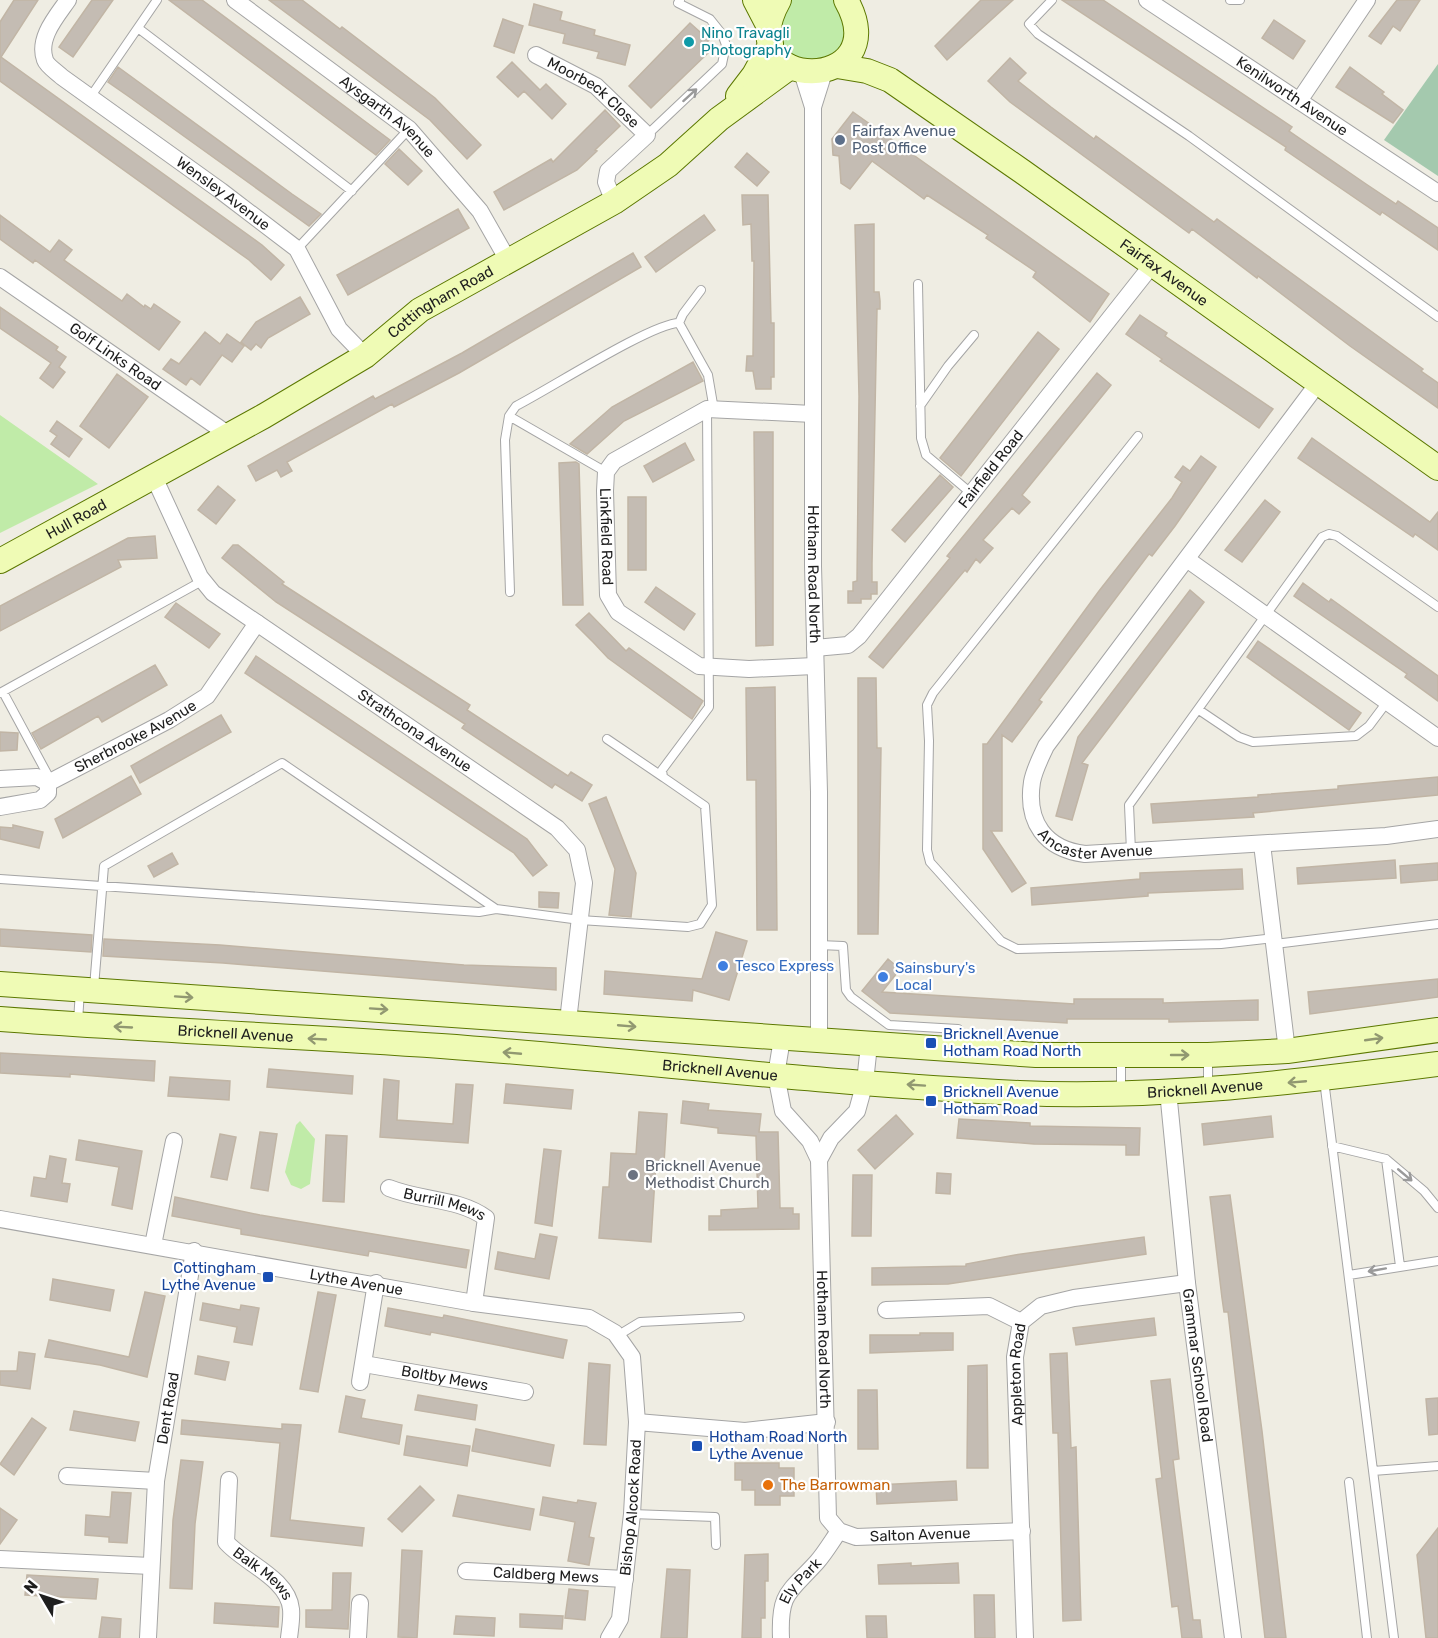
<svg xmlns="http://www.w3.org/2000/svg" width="1438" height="1638" font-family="Rubik,sans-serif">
	<rect width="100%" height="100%" fill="#efede3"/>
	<path fill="#c0eba8" d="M791 0H834L845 13 844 45 828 60H795C778 42 767 19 791 0Z
		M0 415 98 484 0 533Z
		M300 1121 315 1139 310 1184 301 1189 291 1185 285 1172 296 1125Z"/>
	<path fill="#a4c9ae" d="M1438 64V176L1384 140Z"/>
	<path fill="#c4bcb3" stroke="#c1b5a5" stroke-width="1.5" d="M14 0H38L1 57 262 245 284 265 271 280 249 260 0 81V22Z
		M92 0H113L73 57 59 47Z
		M169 0H202L390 140 376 155Z
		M269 0H302L340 29 342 27 435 98 481 145 467 159 430 120Z
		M981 0H1013L947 60 935 46Z
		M1062 0H1103L1292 127 1289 131 1366 184 1396 204 1398 201 1438 228V250L1382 212 1380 215 1285 150 1286 147Z
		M1397 0H1420L1400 31 1393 26 1381 44 1369 36Z
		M534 4 562 12 560 20 595 30 594 35 630 45 625 65 597 58 599 52 563 43 565 34 529 25Z
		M503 19 523 26 514 53 494 46Z
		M1274 20 1305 41 1293 59 1262 38Z
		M690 23 709 40 704 45 710 51 651 108 629 86Z
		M1010 58 1026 73 1018 81 1051 107 1094 139 1096 136 1214 222 1217 219 1423 369 1421 371 1438 383V408L1350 346 1258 276 1257 278 1192 229 1189 233 1010 102 988 81Z
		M512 62 540 90 546 84 566 104 552 119 524 91 518 97 497 77Z
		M118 67 292 194 321 214 309 226 128 96 108 82Z
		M1350 67 1384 92 1382 94 1403 110 1393 123 1336 87Z
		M605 110 620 126 595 150 597 151 577 170 504 210 494 192 551 159 553 162Z
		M853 112 1109 294 1090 322 1033 277 1036 272 986 238 988 235 927 195 924 199 872 161 850 189 841 183 839 156 833 155 832 139Z
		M399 149 422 171 408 185 385 164Z
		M747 153 769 172 757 186 735 167Z
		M742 195H768L771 323H774V377H771V389H756L753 371H746L747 356H753L754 261H752L751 224 743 225Z
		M458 209 469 228 348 295 337 275Z
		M0 215 50 252 59 240 72 250 64 260 122 301 127 294 144 307 145 305 151 309 154 304 180 322 159 350 35 260 33 263 0 239Z
		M704 215 715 230 656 272 645 257Z
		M874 224V292H879L880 301V309H877L872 564V582H877V594H871V599H861V603H848V591H853V582L857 581 859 396 855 225Z
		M633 253 641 267 459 373 394 407 392 404 287 462 292 471 281 477 277 470 256 481 248 466 373 396 375 399 462 353Z
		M300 297 310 314 268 338 261 348 256 344 251 350 241 342 256 322Z
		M0 307 58 347 56 350 66 357 59 367 65 372 53 388 40 378 51 363 0 328Z
		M1140 315 1167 333 1165 336 1273 409 1259 428 1160 361 1162 359 1126 334Z
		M205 332 220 344 227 334 244 346 232 362 222 355 200 385 191 378 186 385 163 369 171 359 179 364Z
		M1038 332 1059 349 961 476 940 458Z
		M693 362 703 381 624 421 587 454 570 444 612 407Z
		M1097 373 1111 385 1022 495 1030 502 1019 514 1012 508 1000 521 983 540 993 548 980 563 976 559 967 572 965 570 883 668 869 657 950 558 947 556Z
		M117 374 148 397 109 448 80 426Z
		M57 421 82 439 69 457 51 444 57 436 50 431Z
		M754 432H773V645L756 646Z
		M1312 438 1430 522 1438 512V550L1415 534 1413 537 1298 458Z
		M685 443 694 460 653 482 644 466Z
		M1201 456 1216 467 1175 526 1152 556 1149 554 1039 700 1042 702 1012 742 1002 735V831H991L1026 883 1012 892 983 849V744H987L1099 591 1172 498 1182 482 1175 477 1183 466 1190 471Z
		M576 462 579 464 583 605H563L559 463Z
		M940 475 953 487 905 542 892 530Z
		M218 486 235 500 216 524 198 510Z
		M628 497H646V570H628Z
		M1265 500 1280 512 1242 562 1225 550Z
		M155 536 157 558 118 560 121 567 0 631V606L128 538Z
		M233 545H238L284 582 282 584 470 705 467 710 568 776 571 772 592 785 582 801 555 784 552 788 462 728 465 724 276 602 222 558Z
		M1303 583 1329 602 1331 599 1438 676V701L1405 677 1407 674 1294 596Z
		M656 587 695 614 684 630 645 602Z
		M1190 590 1204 602 1082 763 1088 765 1072 820 1056 816 1078 737Z
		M176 603 220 634 209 648 165 617Z
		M589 613 626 651 629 648 703 701 692 719 608 658 593 642 576 625Z
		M1258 641 1361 713 1349 730 1247 657Z
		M256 656 527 839 547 865 533 876 514 853 245 673Z
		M155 665 167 685 102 722 98 716 41 749 32 733Z
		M858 678H876L877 748H881L878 934H858Z
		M775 687 777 930H757L756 780H747L746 688Z
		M221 715 231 732 140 783 131 766Z
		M0 732 18 733 17 750 0 751Z
		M131 776 141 794 63 838 55 819Z
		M1438 777V795L1253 813 1254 817 1153 823 1151 804 1258 797V795L1338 789V786Z
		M606 797 636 873 631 917 609 915 615 869 589 804Z
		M13 825 43 832 39 848 0 839V827L13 828Z
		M172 853 178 864 154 877 148 866Z
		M1395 860 1396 878 1298 884 1297 868Z
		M1438 863V880L1401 883 1400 866Z
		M1242 869 1243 889 1148 893V896L1032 905 1031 888 1140 879V873Z
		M539 892 559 893 558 908 539 907Z
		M0 929 92 935 91 952 0 946Z
		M716 932 747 941 729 1000 693 990 692 1001 604 994 605 971 702 979Z
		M104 939 220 945 464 965 556 968V990L223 963 103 956Z
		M888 959 900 969 882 992 1074 1004V999H1163V1003L1258 1000V1020L1169 1022V1019H1067V1023L890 1013 862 991Z
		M1438 979V997L1310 1014 1308 992Z
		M0 1053 155 1061 154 1081 70 1074V1077L0 1073Z
		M269 1069 353 1076 352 1094 267 1087Z
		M170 1077 230 1081 229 1100 168 1096Z
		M384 1079 399 1081 397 1120 453 1124 456 1084 473 1085 468 1143 380 1137Z
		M506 1084 573 1090 571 1109 504 1103Z
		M683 1101 709 1104 708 1110 761 1114 759 1132H778L780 1208H793V1214H799V1229L709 1230V1216H721V1210L758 1208 756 1136 718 1133V1128L681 1123Z
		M639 1112 667 1114 664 1163 656 1162 651 1242 599 1238 603 1187H609L611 1153 636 1154Z
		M896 1115 913 1134 875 1169 858 1150Z
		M1271 1116 1273 1137 1204 1145 1202 1124Z
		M959 1119 1030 1123V1126L1140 1128 1139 1155H1126V1145L1034 1144 957 1138Z
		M260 1132 277 1134 268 1191 251 1188Z
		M220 1134 236 1137 227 1180 211 1177Z
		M326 1135 347 1136 344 1202 323 1201Z
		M79 1140 142 1151 132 1209 112 1205 119 1167 76 1160Z
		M544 1149 561 1151 552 1226 535 1223Z
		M50 1156 66 1159 62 1183 70 1184 67 1202 31 1196 34 1177 46 1179Z
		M937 1173 951 1174 950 1194 936 1193Z
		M853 1175H872L871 1236H852Z
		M1230 1195 1262 1431 1286 1638H1265L1228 1312H1224L1222 1298 1210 1197Z
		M175 1197 260 1215 469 1250 466 1268 369 1251 368 1256 241 1234V1229L172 1216Z
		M540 1234 557 1237 549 1279 495 1269 498 1252 535 1259Z
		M1144 1237 1146 1254 948 1284 872 1285V1268L966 1266V1264L1015 1255Z
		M53 1279 114 1290 110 1311 50 1300Z
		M145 1292 165 1296 147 1377 100 1365 45 1357 49 1340 129 1357Z
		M318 1292 336 1295 318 1392 300 1389Z
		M203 1303 240 1310 241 1305 259 1308 252 1345 234 1342 237 1327 200 1320Z
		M388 1308 443 1318 444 1315 567 1340 563 1358 431 1332 430 1335 385 1326Z
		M1154 1318 1156 1335 1076 1345 1073 1328Z
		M920 1333H953V1350L870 1353V1335H920Z
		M19 1352 35 1354 30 1389 0 1385V1371H17Z
		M1067 1353 1071 1448 1076 1447 1081 1620 1063 1621 1058 1433H1053L1050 1354Z
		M198 1356 229 1362 225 1380 195 1374Z
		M589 1363 610 1365 606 1445 584 1444Z
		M987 1365 988 1468H967L968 1366Z
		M1170 1379 1179 1459 1173 1460 1185 1555 1193 1620H1200L1202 1638H1182L1178 1606 1172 1607 1168 1574 1156 1479 1162 1478 1151 1381Z
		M858 1390H877L878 1449H858Z
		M418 1395 477 1405 475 1420 415 1410Z
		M346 1396 365 1400 361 1418 402 1425 399 1444 339 1432Z
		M1438 1398V1434L1429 1435 1426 1399Z
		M74 1411 139 1422 135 1441 70 1430Z
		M32 1418 46 1428 14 1475 0 1464Z
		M182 1420 282 1429V1424L301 1425 290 1520 364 1528 362 1546 271 1536 280 1443 181 1434Z
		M476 1429 554 1445 550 1466 472 1451Z
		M407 1436 470 1446 467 1466 404 1455Z
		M181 1460 203 1462 195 1524 192 1589 170 1588 173 1520Z
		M735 1463H779V1468H794V1496H780V1505H755V1490H742V1480H735Z
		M956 1481 957 1500 877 1504 876 1485Z
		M420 1486 434 1500 402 1532 388 1519Z
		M112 1492 131 1493 127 1543 109 1542V1537L85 1535 86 1515 110 1517Z
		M458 1495 534 1509 530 1530 453 1516Z
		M543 1497 577 1503 578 1500 596 1503 589 1537 594 1538 589 1565 568 1561 575 1522 540 1515Z
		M0 1508 17 1520 0 1544Z
		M1438 1528V1638H1426L1417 1555Z
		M402 1550 422 1551 417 1638 398 1637Z
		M768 1554V1581H765V1618H761V1638H742L745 1555Z
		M911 1563V1566L958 1563 959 1583 879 1584 878 1565Z
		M667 1569 690 1570 687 1638H661Z
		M333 1573H351L348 1629 306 1627V1610H332Z
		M27 1575 98 1579 96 1599 25 1595Z
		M569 1589 588 1591 585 1620 565 1618Z
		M974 1595H994L995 1638H975Z
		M215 1603 279 1607 278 1627 214 1623Z
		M520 1614 563 1616 562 1629 520 1627Z
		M456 1616 495 1618 494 1636 454 1634Z
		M866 1616H886L887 1638H867Z
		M102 1617 121 1619 120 1638H99Z"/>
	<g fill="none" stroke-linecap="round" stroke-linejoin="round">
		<g stroke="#a5a5a5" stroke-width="10">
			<path id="lane" d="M1052 0 1029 24 1038 34 1189 136 1438 317
				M1230 0H1240
				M138 28 352 191
				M91 96 157 0
				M647 135 722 64 726 45 722 34 710 19 678 3 680 0
				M297 249 409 129
				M918 284 921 438 926 455 972 494
				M701 290 683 314 679 323 708 375 714 410
				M920 406 948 366 974 335
				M509 416 606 472
				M1138 436 933 693 927 705 929 741 927 850 930 862 1001 941 1017 949 1221 944 1274 938
				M510 592 505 440 509 416 516 406C548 390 652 323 679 323
				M3 692 51 781
				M0 693 202 581
				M1199 710 1239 737 1253 742 1356 736 1369 726 1387 702
				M607 739 663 777
				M1131 851 1129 805 1322 537 1329 534 1337 536 1438 607
				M0 879 479 912 496 909
				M1275 944 1438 924
				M819 945 843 946 846 990 851 997 889 1025 958 1029 959 1048
				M94 987 104 866 282 763 496 909 580 920 688 927 700 924 712 905 705 806 663 777 662 770 709 707 707 409
				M78 1022 80 990
				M1324 1080 1394 1638
				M1208 1087V1058
				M1121 1092V1057
				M1332 1146 1386 1159 1424 1191 1438 1208
				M1386 1159 1400 1266
				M1349 1275 1438 1261
				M617 1336 640 1322 740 1317
				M1373 1471 1438 1466
				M1349 1482 1367 1638
				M632 1514 715 1517 716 1545"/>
		</g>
		<g stroke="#a5a5a5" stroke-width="18">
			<g id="street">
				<path id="s1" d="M68 0C57 16 37 38 45 60 47 66 57 72 62 77L221 191 297 249 339 329 365 356"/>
				<path id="s2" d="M235 0 409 129 480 211 509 262"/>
				<path id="s3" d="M1147 0 1438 193"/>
				<path id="s4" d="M536 55 596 86 647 135 608 171 606 182 614 202"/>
				<path id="s5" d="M802 72 813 107V566L819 792V1041"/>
				<path d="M1299 101 1367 0"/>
				<path d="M813 107 824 72"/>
				<path id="s6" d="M0 277 229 435"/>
				<path id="s7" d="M1319 382 1046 746C1041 757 1034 770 1032 782 1026 822 1045 849 1085 854L1386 836 1438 829"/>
				<path id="s8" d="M813 414 707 409 614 461 606 472 605 491 608 595 618 612 699 666 749 669 814 666"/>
				<path id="s9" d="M154 477 200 577 213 593 557 828 577 850 584 883 568 1021"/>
				<path d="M1188 560 1438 738"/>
				<path id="s10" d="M815 648 848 645 859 636 1152 265"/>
				<path d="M0 779 37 777 48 783"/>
				<path id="s11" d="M48 783 169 720 207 696 257 623"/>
				<path d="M0 807 40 800 48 793V783"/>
				<path d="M1262 844 1287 1051"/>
				<path id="s12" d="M782 1039 776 1075 783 1111 810 1141 819 1160 828 1518 839 1531 856 1537 1022 1531"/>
				<path id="s13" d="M1168 1091 1187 1283 1233 1638"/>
				<path d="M819 1160 831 1138 857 1111 865 1082 869 1045"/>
				<path id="s14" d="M389 1188C421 1201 459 1198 486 1218L474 1303"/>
				<path id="s15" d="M0 1219 474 1303 589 1318 615 1333 632 1357 637 1422"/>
				<path d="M153 1245 174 1141"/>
				<path d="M886 1310 989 1306 1021 1322"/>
				<path id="s16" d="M364 1364 525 1392"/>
				<path d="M360 1382 376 1283"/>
				<path d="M67 1476 156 1481"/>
				<path id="s17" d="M229 1480 226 1542C244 1563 288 1578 291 1609 292 1618 290 1629 289 1638"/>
				<path d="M0 1559 151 1566"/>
				<path id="s18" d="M466 1571 625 1579"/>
				<path id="s19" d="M148 1638 156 1481 194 1251"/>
				<path d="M358 1638 360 1603"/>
				<path id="s20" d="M609 1638 620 1619 632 1514 637 1422 745 1431 827 1422"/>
				<path id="s21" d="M781 1638C779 1592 789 1593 817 1562 825 1553 832 1541 839 1531"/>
				<path id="s22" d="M1025 1638 1015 1357 1021 1322 1041 1306 1074 1298 1187 1283"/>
			</g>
		</g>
		<g stroke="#5c7801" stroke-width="26">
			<g id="secondary">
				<path d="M755 0 768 25"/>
				<path d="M779 0C725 96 899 94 846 0"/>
				<path id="s23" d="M837 66 867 71 890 80 1023 172 1438 468"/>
				<path d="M738 96 754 75 771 44"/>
				<path id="s24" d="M0 561 264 416 365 356 420 310 614 202 668 165 719 119 790 67"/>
				<path d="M0 984 1036 1055H1208L1287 1051 1438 1030"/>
				<path id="s25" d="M0 1019C147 1030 294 1036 441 1046 634 1060 826 1084 1019 1093 1159 1099 1299 1082 1438 1064"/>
			</g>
		</g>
		<use href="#lane" stroke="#fff" stroke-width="8"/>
		<use href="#street" stroke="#fff" stroke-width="16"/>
		<use href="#secondary" stroke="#effbb5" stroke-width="24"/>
	</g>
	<defs><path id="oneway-shaft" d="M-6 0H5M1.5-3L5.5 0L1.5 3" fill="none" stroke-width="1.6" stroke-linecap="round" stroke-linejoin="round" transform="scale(1.5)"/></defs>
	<g stroke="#9a9a9a">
		<use href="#oneway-shaft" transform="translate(690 95) rotate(-42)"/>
		<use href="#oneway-shaft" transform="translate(1405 1175) rotate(40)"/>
		<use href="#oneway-shaft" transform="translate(1377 1270) rotate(170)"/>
	</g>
	<g stroke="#919871">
		<use href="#oneway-shaft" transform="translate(184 997) rotate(4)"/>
		<use href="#oneway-shaft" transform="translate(379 1009) rotate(4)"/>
		<use href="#oneway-shaft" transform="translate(627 1026) rotate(5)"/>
		<use href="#oneway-shaft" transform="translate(123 1027) rotate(-177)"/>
		<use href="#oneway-shaft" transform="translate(317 1039) rotate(-177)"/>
		<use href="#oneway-shaft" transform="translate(1374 1039) rotate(-8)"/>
		<use href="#oneway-shaft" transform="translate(512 1053) rotate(-175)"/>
		<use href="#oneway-shaft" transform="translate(1180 1055)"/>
		<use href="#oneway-shaft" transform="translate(1297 1082) rotate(175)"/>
		<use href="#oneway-shaft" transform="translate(916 1085) rotate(-176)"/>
	</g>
	<circle fill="#0f9aa8" stroke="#fff" stroke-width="2" cx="689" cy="42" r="6"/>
	<circle fill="#5c6f8a" stroke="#fff" stroke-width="2" cx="840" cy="140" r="6"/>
	<g fill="#3f7fe0" stroke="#fff" stroke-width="2">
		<circle cx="723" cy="966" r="6"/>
		<circle cx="883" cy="977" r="6"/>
	</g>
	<g fill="#1a4fb4" stroke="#fff" stroke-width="2">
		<rect x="925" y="1037" width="12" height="12" rx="3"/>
		<rect x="925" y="1095" width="12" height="12" rx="3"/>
		<rect x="262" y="1271" width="12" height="12" rx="3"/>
		<rect x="691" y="1440" width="12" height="12" rx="3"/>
	</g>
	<circle fill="#6b7280" stroke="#fff" stroke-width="2" cx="633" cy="1175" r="6"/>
	<circle fill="#e8710a" stroke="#fff" stroke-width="2" cx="768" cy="1485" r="6"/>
	<g text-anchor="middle" stroke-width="4.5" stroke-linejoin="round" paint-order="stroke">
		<g font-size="15" fill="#0d838f" stroke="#fff" text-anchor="start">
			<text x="701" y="38">Nino Travagli<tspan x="701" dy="17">Photography</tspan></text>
		</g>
		<g font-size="15" fill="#1e1e1e" stroke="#fff">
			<text dy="5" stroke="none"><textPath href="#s4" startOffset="69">Moorbeck Close</textPath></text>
			<text dy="5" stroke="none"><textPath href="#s3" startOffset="174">Kenilworth Avenue</textPath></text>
			<text dy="5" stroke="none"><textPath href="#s2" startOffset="192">Aysgarth Avenue</textPath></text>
			<text dy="5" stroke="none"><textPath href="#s1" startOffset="290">Wensley Avenue</textPath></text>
			<text dy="5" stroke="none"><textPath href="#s23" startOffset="390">Fairfax Avenue</textPath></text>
			<text dy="5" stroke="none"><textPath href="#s24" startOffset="512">Cottingham Road</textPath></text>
			<text dy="5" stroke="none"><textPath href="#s6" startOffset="140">Golf Links Road</textPath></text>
			<text dy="5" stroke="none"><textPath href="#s10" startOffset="260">Fairfield Road</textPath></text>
			<text dy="5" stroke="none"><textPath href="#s24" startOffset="87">Hull Road</textPath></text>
			<text dy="5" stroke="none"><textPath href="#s8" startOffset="291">Linkfield Road</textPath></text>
			<text dy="5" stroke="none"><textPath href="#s5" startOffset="504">Hotham Road North</textPath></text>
			<text dy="5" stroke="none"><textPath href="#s9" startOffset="375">Strathcona Avenue</textPath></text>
			<text dy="5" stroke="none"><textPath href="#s11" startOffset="99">Sherbrooke Avenue</textPath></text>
			<text dy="5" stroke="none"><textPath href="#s7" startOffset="604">Ancaster Avenue</textPath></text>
			<text dy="5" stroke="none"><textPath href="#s25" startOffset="236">Bricknell Avenue</textPath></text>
			<text dy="5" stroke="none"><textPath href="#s25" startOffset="722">Bricknell Avenue</textPath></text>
			<text dy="5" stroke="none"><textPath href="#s25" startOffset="1208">Bricknell Avenue</textPath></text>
			<text dy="5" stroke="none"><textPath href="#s14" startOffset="58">Burrill Mews</textPath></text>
			<text dy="5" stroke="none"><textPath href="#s15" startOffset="362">Lythe Avenue</textPath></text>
			<text dy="5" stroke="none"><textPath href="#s12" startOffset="314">Hotham Road North</textPath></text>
			<text dy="5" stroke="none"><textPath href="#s13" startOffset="276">Grammar School Road</textPath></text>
			<text dy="5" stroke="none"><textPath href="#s22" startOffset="264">Appleton Road</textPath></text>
			<text dy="5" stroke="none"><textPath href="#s16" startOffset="82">Boltby Mews</textPath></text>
			<text dy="5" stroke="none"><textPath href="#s19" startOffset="231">Dent Road</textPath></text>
			<text dy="5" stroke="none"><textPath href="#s20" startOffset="134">Bishop Alcock Road</textPath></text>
			<text dy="5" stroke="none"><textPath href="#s12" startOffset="592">Salton Avenue</textPath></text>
			<text dy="5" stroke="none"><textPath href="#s18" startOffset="80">Caldberg Mews</textPath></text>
			<text dy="5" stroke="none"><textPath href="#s17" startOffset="111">Balk Mews</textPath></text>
			<text dy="5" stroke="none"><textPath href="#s21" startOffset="63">Ely Park</textPath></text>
		</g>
		<g font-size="15" fill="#4e5e75" stroke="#fff" text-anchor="start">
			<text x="852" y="136">Fairfax Avenue<tspan x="852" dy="17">Post Office</tspan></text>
		</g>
		<g font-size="15" fill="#366cbe" stroke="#fff" text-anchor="start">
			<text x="735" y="971">Tesco Express</text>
			<text x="895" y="973">Sainsbury's<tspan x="895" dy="17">Local</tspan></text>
		</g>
		<g font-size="15" fill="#164399" stroke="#fff" text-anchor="start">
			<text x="943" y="1039">Bricknell Avenue<tspan x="943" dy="17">Hotham Road North</tspan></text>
			<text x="943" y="1097">Bricknell Avenue<tspan x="943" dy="17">Hotham Road</tspan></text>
			<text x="256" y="1273" text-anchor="end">Cottingham<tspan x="256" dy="17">Lythe Avenue</tspan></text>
			<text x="709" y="1442">Hotham Road North<tspan x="709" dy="17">Lythe Avenue</tspan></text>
		</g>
		<g font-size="15" fill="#5b616d" stroke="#fff" text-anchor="start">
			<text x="645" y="1171">Bricknell Avenue<tspan x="645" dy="17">Methodist Church</tspan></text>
		</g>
		<g font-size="15" fill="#c56008" stroke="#fff" text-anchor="start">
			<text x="780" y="1490">The Barrowman</text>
		</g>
	</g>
	<g transform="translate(42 1596) rotate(309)" stroke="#ffffff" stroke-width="4.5" paint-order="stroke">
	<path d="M0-4.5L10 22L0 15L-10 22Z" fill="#1e1e1e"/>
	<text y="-9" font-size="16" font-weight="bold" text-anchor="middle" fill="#1e1e1e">N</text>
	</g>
</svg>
